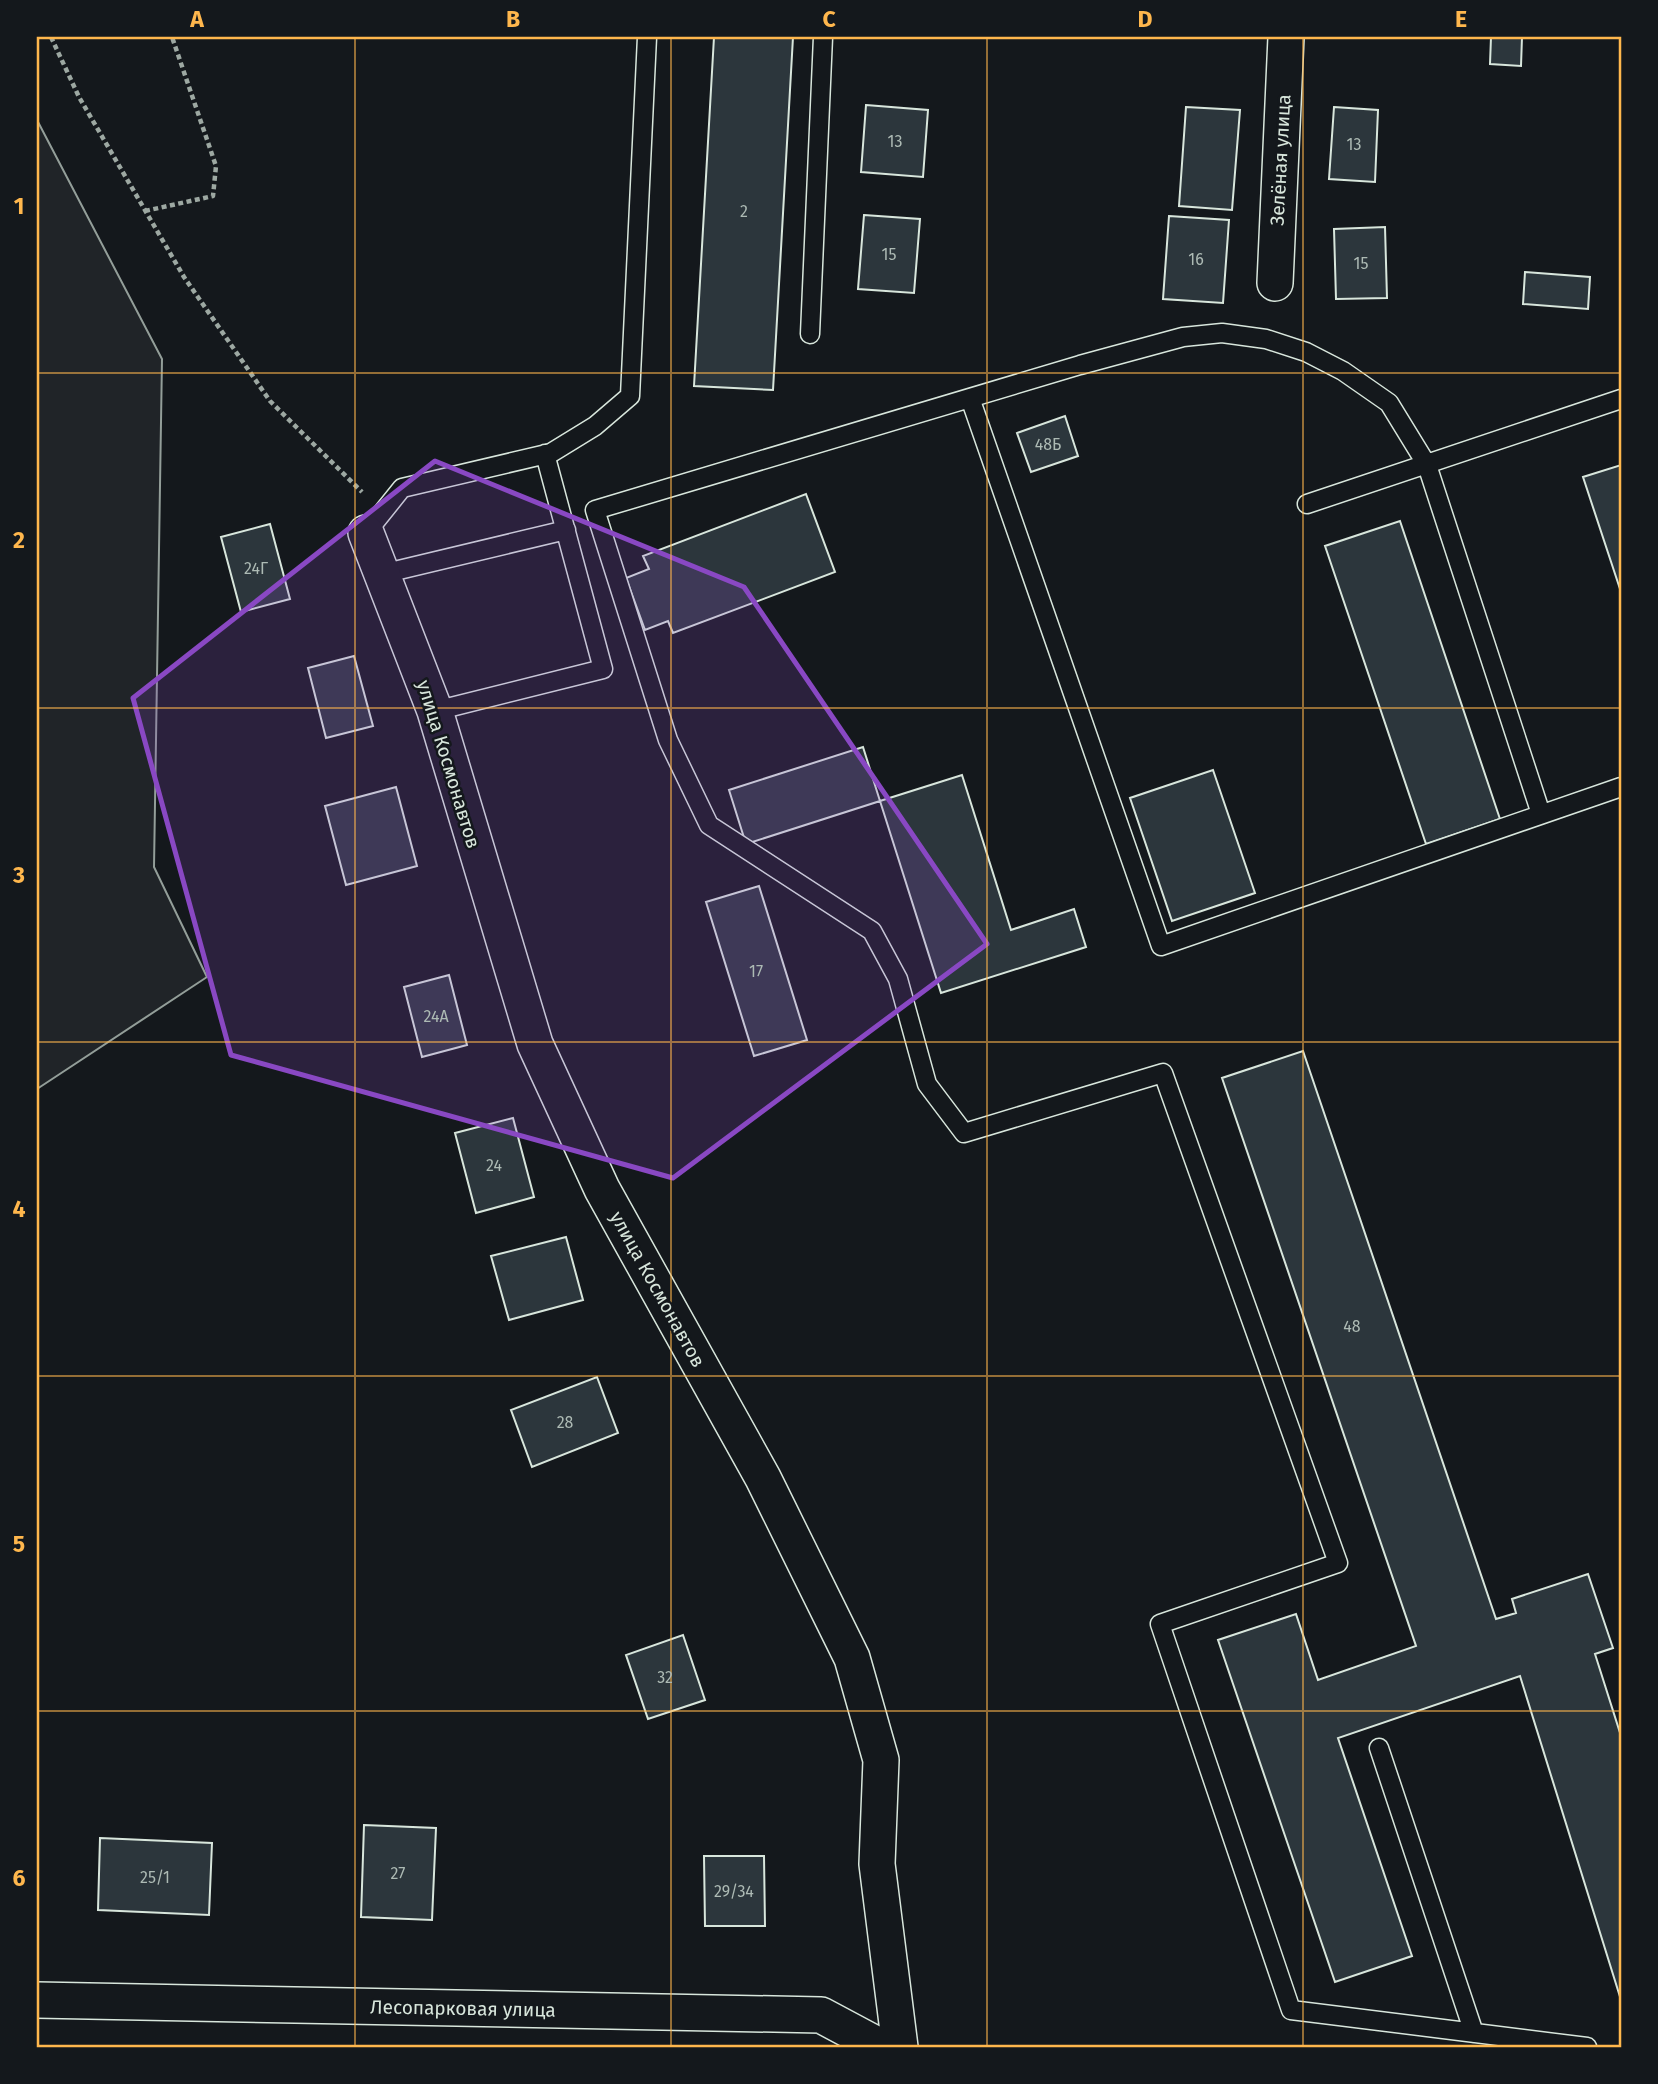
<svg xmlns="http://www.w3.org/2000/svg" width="1658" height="2084" font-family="'Fira Sans',sans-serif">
	<rect width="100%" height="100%" fill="#14181c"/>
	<path fill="#202428" stroke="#939e99" stroke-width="2" d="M37 120 162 359 154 867 207 977 37 1089Z"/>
	<path fill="#2c363c" stroke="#d8e6dc" stroke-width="2" d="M714 37H793L773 390 694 386Z
		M1491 37H1522L1521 66 1490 64Z
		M866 105 928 110 923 177 861 172Z
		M1186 107 1240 110 1232 210 1179 206Z
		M1334 107 1378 110 1375 182 1329 179Z
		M864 215 920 219 914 293 858 289Z
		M1169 216 1229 220 1223 303 1163 299Z
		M1385 227 1387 298 1336 299 1334 229Z
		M1525 272 1590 277 1588 309 1523 304Z
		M1065 416 1078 456 1031 472 1017 433Z
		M1621 465V592L1583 477Z
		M806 494 835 572 673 633 668 621 645 630 626 578 649 569 643 556Z
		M1400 521 1500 819 1426 844 1325 546Z
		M270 524 290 599 241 612 221 537Z
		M354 656 373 726 326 738 308 668Z
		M863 747 880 801 746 844 729 790Z
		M1213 770 1255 893 1172 921 1130 798Z
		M962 775 1011 930 1074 909 1086 947 941 993 880 801Z
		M396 787 417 866 346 885 325 806Z
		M759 886 807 1040 754 1056 706 902Z
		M449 975 467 1045 422 1057 404 987Z
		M1303 1051 1496 1619 1516 1613 1512 1599 1588 1574 1613 1648 1595 1654 1621 1736V2000L1520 1676 1338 1738 1412 1956 1335 1982 1218 1640 1296 1614 1318 1680 1416 1646 1222 1078Z
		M513 1118 534 1197 476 1213 455 1133Z
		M566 1237 583 1300 509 1320 491 1256Z
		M597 1377 618 1433 532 1467 511 1410Z
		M683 1635 705 1700 648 1719 626 1655Z
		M364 1825 436 1828 432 1920 361 1917Z
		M100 1838 212 1843 209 1915 98 1910Z
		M704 1856H764L765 1926H705Z"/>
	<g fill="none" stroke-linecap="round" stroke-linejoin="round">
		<g stroke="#d8e6dc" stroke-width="21">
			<path id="lane" d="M810 334 823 37
				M970 398 1161 946 1621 787
				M1307 504 1621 399
				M366 533 402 488 551 453 595 426 630 396 647 37
				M382 574 566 530
				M435 711 603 669 545 454
				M1541 814 1427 465 1389 403 1343 371 1306 352 1266 339 1222 333 1183 337 1080 365 595 510 668 740 709 825 872 931 898 979 927 1084 964 1133 1163 1073 1338 1563 1160 1624 1291 2010 1587 2047
				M1379 1748 1474 2033"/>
		</g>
		<g stroke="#d8e6dc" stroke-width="38">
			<path id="street" d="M1275 283 1286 37
				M366 533 435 711 535 1044 602 1189 763 1478 852 1658 881 1760 877 1864 900 2047
				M37 2000 821 2015 881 2047"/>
		</g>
		<path stroke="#9da8a2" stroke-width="4.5" stroke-dasharray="5 3.5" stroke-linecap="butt" d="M51 37 79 97 184 277 270 401 362 492
			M145 211 213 196 216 166 172 37"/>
		<use href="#lane" stroke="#14181c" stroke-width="18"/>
		<use href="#street" stroke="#14181c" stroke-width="35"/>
	</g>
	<path fill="#8948c3" fill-opacity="0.2" stroke="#8948c3" stroke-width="5" stroke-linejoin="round" d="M435 461 744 587 987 944 673 1178 231 1055 133 698Z"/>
	<path fill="none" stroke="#ffb74d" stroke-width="2" stroke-opacity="0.55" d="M355 37V2047M671 37V2047M987 37V2047M1303 37V2047M37 373H1621M37 708H1621M37 1042H1621M37 1376H1621M37 1711H1621"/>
	<g text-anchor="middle" stroke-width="5" stroke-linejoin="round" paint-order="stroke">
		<g font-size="16" fill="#adbab4">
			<text x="895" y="147">13</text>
			<text x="1354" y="150">13</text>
			<text x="744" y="217">2</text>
			<text x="889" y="260">15</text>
			<text x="1196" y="265">16</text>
			<text x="1361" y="269">15</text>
			<text x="1048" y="450">48Б</text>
			<text x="256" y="574">24Г</text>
			<text x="756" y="977">17</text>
			<text x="436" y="1022">24А</text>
			<text x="494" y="1171">24</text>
			<text x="1352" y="1332">48</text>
			<text x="565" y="1428">28</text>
			<text x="665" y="1683">32</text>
			<text x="398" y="1879">27</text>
			<text x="155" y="1883">25/1</text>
			<text x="734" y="1897">29/34</text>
		</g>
		<g font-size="19" fill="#d8e6dc" stroke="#14181c">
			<text transform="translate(1280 160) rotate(-87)" y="7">Зелёная улица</text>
			<text transform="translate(449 764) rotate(73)" y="7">улица Космонавтов</text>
			<text transform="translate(658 1289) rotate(61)" y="7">улица Космонавтов</text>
			<text transform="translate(463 2008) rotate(1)" y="7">Лесопарковая улица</text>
		</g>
	</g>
	<rect width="1658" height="2084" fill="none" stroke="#14181c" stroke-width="77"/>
	<rect x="38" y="38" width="1582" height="2008" fill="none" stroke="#ffb74d" stroke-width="2.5"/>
	<g font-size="23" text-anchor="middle" font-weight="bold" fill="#ffb74d">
		<text x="197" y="27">A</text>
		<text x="513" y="27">B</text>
		<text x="829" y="27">C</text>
		<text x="1145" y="27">D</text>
		<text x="1461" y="27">E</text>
		<text x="19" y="214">1</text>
		<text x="19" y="548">2</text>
		<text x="19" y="883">3</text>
		<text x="19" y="1217">4</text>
		<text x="19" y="1552">5</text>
		<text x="19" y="1886">6</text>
	</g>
</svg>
